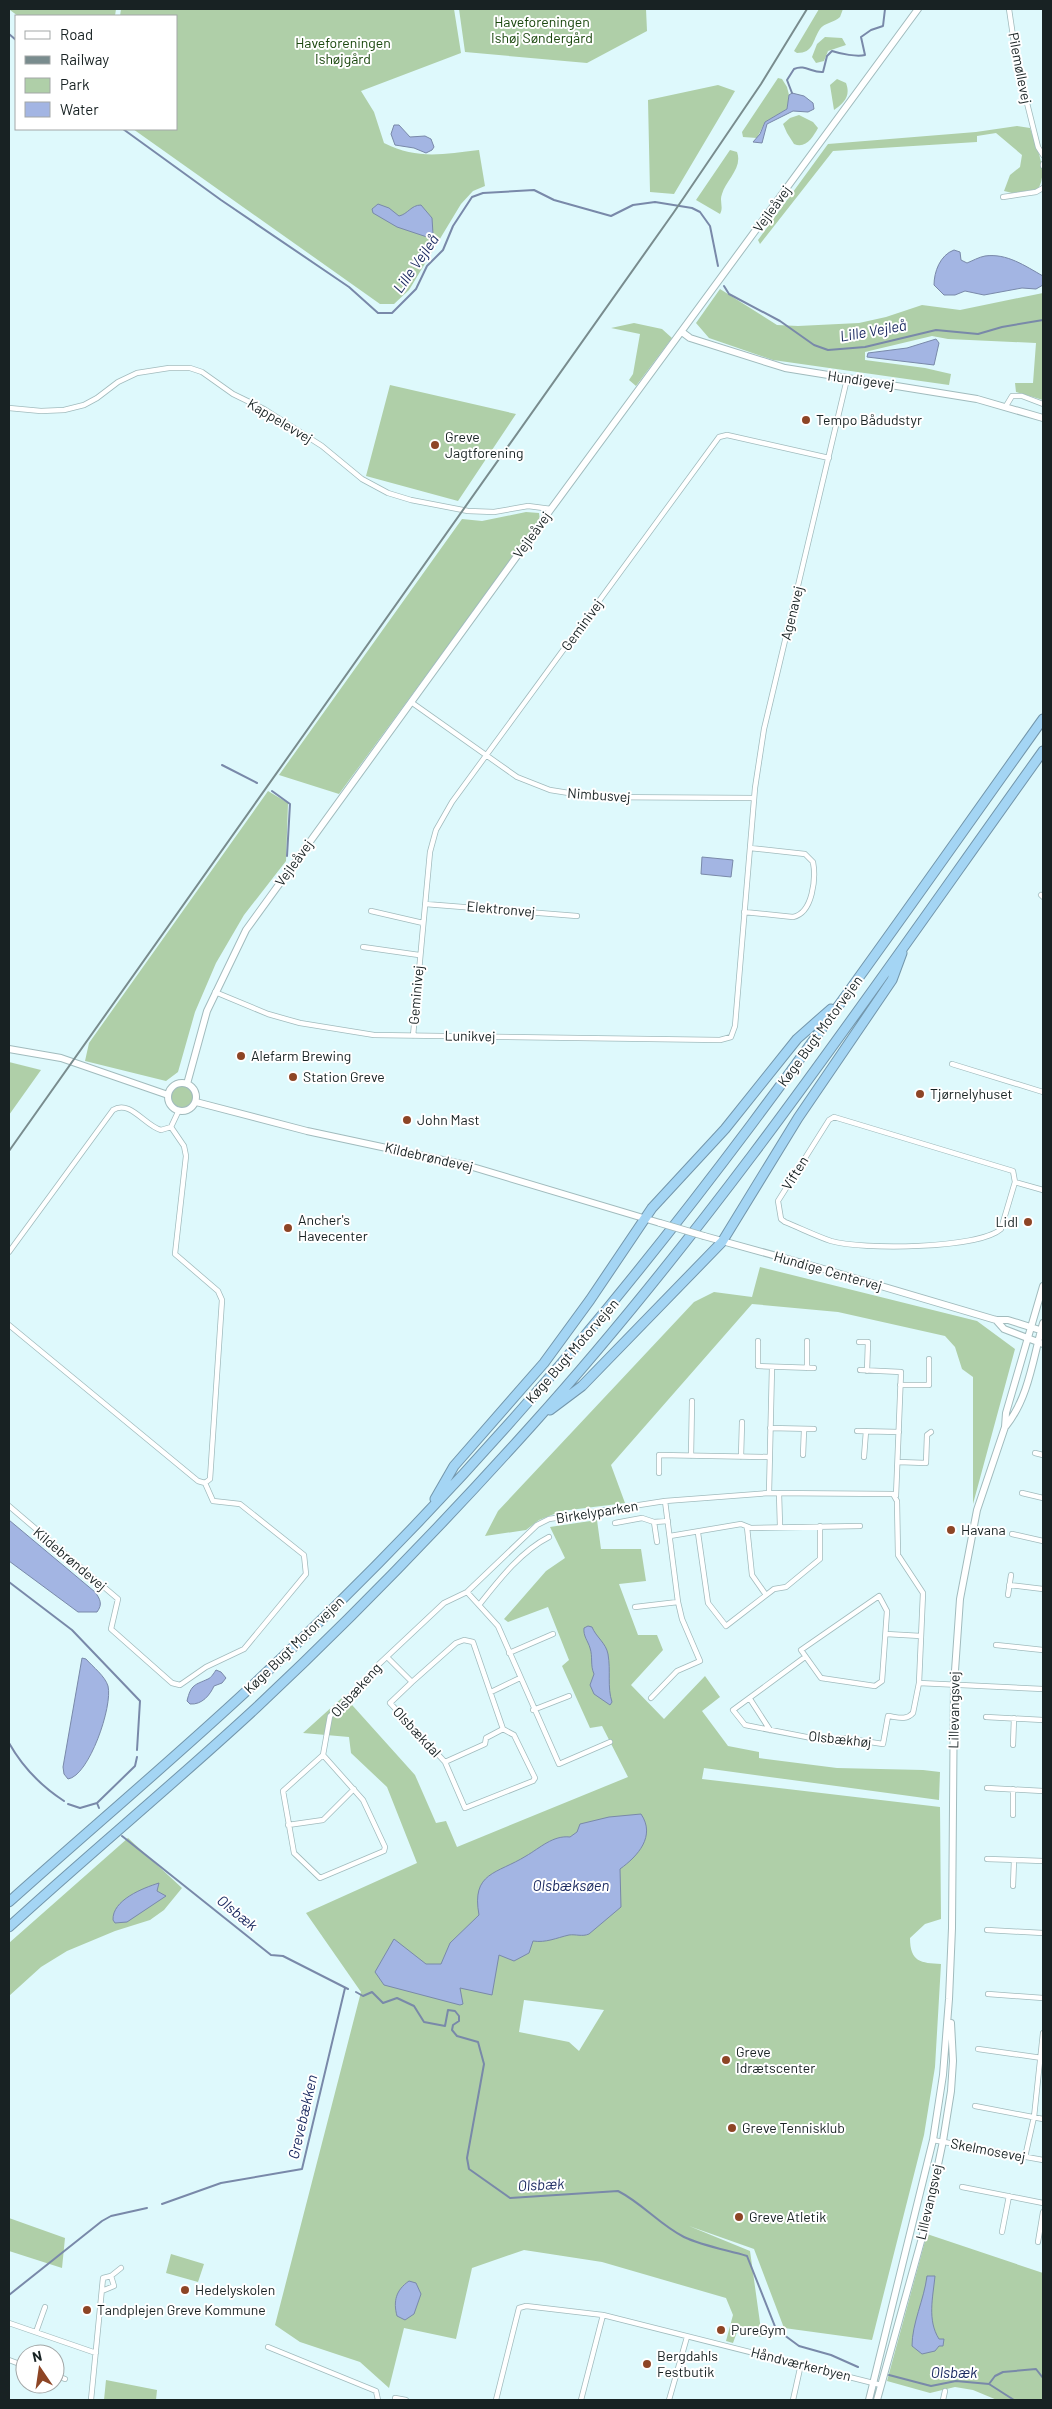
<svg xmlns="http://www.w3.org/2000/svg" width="1052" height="2409" font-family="Barlow,sans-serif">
	<rect width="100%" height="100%" fill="#def9fc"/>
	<path fill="#afcfa8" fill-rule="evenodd" d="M9 9H116L115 16H18L10 10 9 11Z
		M121 9H454L461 53 361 91 374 112 384 143C418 160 443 154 479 150L485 186 473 191 461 204 409 290 394 304H380L133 129H176V16H120Z
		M459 9H646L647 31 587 63 465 52Z
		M819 9H843L840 17C835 22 824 23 820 29 812 41 814 53 797 53L794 51Z
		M825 37 842 38 846 45 828 51 824 61 816 63 812 57 817 44Z
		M778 78 782 79 787 87 789 95 787 109 765 122 757 138 743 137 742 132Z
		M837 79 846 83C851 96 844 103 834 110L830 85Z
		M718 85 735 91 674 194 650 192 648 100Z
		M799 115 813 122 818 128C813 137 806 149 794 144L787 133 783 124 790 118Z
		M1017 126 1030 128C1036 147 1049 171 1038 189L1012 193 1004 191 1010 175 1020 167 1022 155 996 133 977 136V142L833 151 760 244 758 240 828 144 976 132Z
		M730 150 737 152C743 168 726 180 722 194 719 201 724 207 720 214L696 200Z
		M720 289 777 325 798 326 859 323 886 317 922 305 960 310 1043 293V400L1016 392 1015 383H1033L1036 343 948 339 932 336 865 352V360L925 368 951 374 949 385 773 360 709 338 696 323Z
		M634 323 662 329 672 338 636 386 629 380 633 374 640 334 611 328Z
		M390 385 516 414 458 501 366 476Z
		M526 512 539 513 540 520 339 794 279 775 462 519 482 521Z
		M268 791 288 803 286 861 244 915 216 963 195 1012 178 1072 166 1081 85 1061 89 1043Z
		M9 1062 41 1070 9 1115Z
		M171 1097a11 11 0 1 1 22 0a11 11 0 1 1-22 0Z
		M760 1267 977 1321 1015 1349 973 1504V1377L962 1369 955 1347 945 1336 838 1312 752 1304 611 1465 625 1503 562 1511 539 1520 526 1530 485 1536 498 1511 694 1302 714 1292 752 1297Z
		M597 1520 601 1549H641L646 1581 619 1584 638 1635H657L663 1650 631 1685 664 1719 705 1676 720 1697 702 1711 728 1746 759 1752V1758L837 1768 923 1770 940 1772 939 1800 704 1768 702 1779 940 1807 941 1919 925 1924 910 1938C910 1962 921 1963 941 1964L935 2067 924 2135 872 2340 784 2328 754 2249 689 2226 750 2251 762 2337 737 2332 733 2343 726 2341 733 2315 726 2298 602 2262 524 2250 472 2268 456 2339 404 2328 389 2388 360 2362 300 2342 275 2325 361 1992 306 1913 417 1863 387 1787 351 1753 349 1737 303 1733 344 1696 415 1775 436 1823 446 1821 457 1847 628 1777 602 1726 590 1728 562 1666 569 1660 548 1607 508 1622 504 1619 546 1571 565 1558 550 1527ZM524 2000 604 2010 579 2051 569 2042 519 2032Z
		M128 1838 182 1888 164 1910 150 1920 115 1931 67 1951 41 1967 9 1996V1943Z
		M9 2218 65 2238 62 2268 9 2251Z
		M927 2234 1043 2273V2400H997L973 2390 955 2387 930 2393 887 2381Z
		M171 2254 204 2264 198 2282 166 2273Z
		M106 2380 157 2390 156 2400H104Z"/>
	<path fill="#a3b5e3" stroke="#7989a9" d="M792 93 804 96 813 103 814 109 808 112 793 111 767 124 762 143 753 142 760 134 765 122 787 109 789 95Z
		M394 125H399L410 137 425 136 431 139 434 147 432 150 426 153 414 148 395 145 391 134Z
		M378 204 389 208 399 216C408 214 411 205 421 205L432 218 433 234 427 237 397 227 373 213 372 209Z
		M954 250 960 252 961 260 967 263C972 261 979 257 985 256 1007 253 1025 266 1043 276V285L1036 289 1022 288 984 295 965 291 955 295H944L934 285C934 272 940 255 954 250Z
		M936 339 939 343 934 365 867 357 868 353 907 348Z
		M702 857 733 860 731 877 701 874Z
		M9 1520 95 1592C100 1599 103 1604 97 1612H78L9 1561Z
		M588 1626 592 1627C596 1637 606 1643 608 1654 611 1671 607 1687 612 1702L610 1705 594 1694 590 1685 594 1674C590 1665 593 1657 590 1648 588 1641 583 1636 584 1628Z
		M82 1658 86 1659C93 1667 105 1676 108 1686 113 1706 89 1776 68 1779L64 1774 63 1767Z
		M216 1670 221 1672 226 1678 222 1683 214 1686C210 1695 202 1705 190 1704L187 1701C191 1684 195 1685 208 1679 211 1678 214 1673 216 1670Z
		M641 1814C656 1836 638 1856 620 1869L621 1907 589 1934C582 1937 576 1934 569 1935 556 1938 546 1943 533 1941L529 1953 514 1961 499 1955 492 1995 460 1988 463 2004 460 2005 384 1985 375 1972 394 1939 426 1964H441L450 1943 479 1915C471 1872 497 1874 526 1856 540 1848 553 1835 570 1837L577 1832 580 1824 609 1817Z
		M159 1883 157 1891 166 1896 127 1922 115 1923 113 1920C112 1900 143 1888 159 1883Z
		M927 2276H935C933 2297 927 2320 939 2339H944L943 2346H939L935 2351 922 2354 912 2346C912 2323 924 2300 927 2276Z
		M409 2281 416 2283 421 2294 414 2314 405 2320 397 2316C393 2301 396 2290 409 2281Z"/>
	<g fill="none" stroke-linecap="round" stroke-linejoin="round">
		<path stroke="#7989a9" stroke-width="2" d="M9 34 16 40
			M792 93 787 80 794 69C805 64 812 73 823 72L827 56 832 51C841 54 857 57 865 55L861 37 871 30 883 26 885 9
			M123 129 221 200 349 287 378 313H392L416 289 427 266 443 250 453 226 472 197 483 193 534 190 554 200 611 216 633 205 655 202 692 208 700 212 710 226 718 266
			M724 286 729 294 780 321 814 345 828 350 865 347 936 330 978 334 1002 327 1043 320
			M222 765 257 783
			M272 791 290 804 287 856
			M9 1582 72 1630 140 1701 137 1750
			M9 1743C22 1766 41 1786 64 1801
			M97 1803 135 1766 137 1757
			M68 1804 80 1808 97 1803 99 1808
			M122 1836 271 1955 283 1956 348 1989
			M356 1992 363 1996 372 1992 383 2003 397 1998 414 2006 424 2022 445 2026 448 2010 455 2011 459 2016V2021L453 2025 452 2030 457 2036 478 2042 484 2064 467 2158 469 2169 510 2198 618 2191C642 2203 660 2225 684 2237 703 2246 727 2250 747 2256L776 2329 799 2346 831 2355 858 2367
			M162 2204 221 2183 302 2169 345 1988
			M9 2295 102 2221 111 2216 147 2208
			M889 2375 931 2386 956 2381 989 2384 1014 2400
			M989 2384 995 2376 1003 2372 1036 2369 1043 2378"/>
		<g stroke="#a1bbbd" stroke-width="6">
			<path id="street" d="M1009 9 1017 63 1038 147 1043 155
				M1043 164V166
				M1003 197 1036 192 1043 188
				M1006 406 1012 396H1022L1043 404
				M9 408 41 411 64 410 84 405 97 398 118 382 137 373 169 368H190L202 372 233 394 264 409 322 446 362 479 388 493 411 500 468 511 494 512 528 506 551 509
				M411 702 517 777 550 790 594 797 754 798
				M1041 895 1043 897
				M425 904 577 916
				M371 911 423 923
				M744 912 793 917C813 913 816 878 813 862L805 854 750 848
				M363 947 419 955
				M215 992 268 1014 300 1023 374 1035 720 1040 731 1037 735 1026 755 788 764 729 847 379
				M413 1036 430 852 436 830 452 802 719 437 727 435 829 458
				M952 1064 1043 1092
				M834 1117 1013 1171 1015 1182 1001 1229C978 1249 861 1250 831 1241 816 1236 800 1228 785 1222L781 1219 778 1201 829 1120Z
				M1015 1182 1043 1190
				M9 1252 113 1110C130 1099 145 1126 161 1130L171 1127 179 1110
				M9 1325 198 1481 205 1483 210 1479 222 1300 218 1291 175 1254 186 1156 184 1146 171 1127
				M758 1341V1366L814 1368
				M859 1342H868L867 1371
				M807 1368V1341
				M860 1370 901 1372 896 1496
				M900 1385H929V1359
				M770 1428 814 1429
				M857 1431 899 1432
				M1035 1453 1043 1455
				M803 1455 804 1430
				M691 1456 692 1401
				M741 1457 742 1422
				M864 1457 866 1431
				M898 1462 926 1463 927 1435 931 1432
				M659 1473V1455L769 1457
				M769 1493 772 1367
				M779 1493 780 1526
				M1022 1493 1043 1498
				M9 1506 118 1599 111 1629 172 1683 180 1685 206 1667 244 1649 306 1574 304 1555 240 1504 213 1501 205 1483
				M654 1522 668 1521
				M615 1523 642 1518 654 1522 657 1542
				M747 1527 752 1575 766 1595
				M698 1533 708 1603 726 1626 774 1589 786 1587 820 1559V1526
				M1012 1534 1043 1541
				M670 1536 741 1524 751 1528 860 1526
				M1009 1585 1043 1589
				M467 1592 498 1626 559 1764 610 1742
				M1008 1595 1011 1575
				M879 1596 887 1611 882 1681 875 1686 821 1678 801 1650Z
				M479 1605C498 1581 521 1551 549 1537
				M635 1607 678 1602
				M886 1634 921 1636
				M996 1645 1043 1650
				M509 1653 553 1634
				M387 1657 412 1682 456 1643 464 1640 473 1642 503 1729 514 1735 535 1778 533 1781 465 1808 445 1762 390 1703 412 1682
				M805 1657 733 1710 745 1725 832 1742 844 1738 883 1744 888 1716C897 1717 906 1721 913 1713L919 1683
				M491 1692 520 1678
				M651 1698 677 1671 700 1661 682 1619 678 1602 665 1501
				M750 1699 770 1730
				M533 1710 569 1696
				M986 1717 1043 1720
				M1013 1745 1014 1718
				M323 1755 283 1791 294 1853 320 1878 384 1851 385 1847 363 1800 323 1755 330 1716 368 1679 378 1665 444 1603 467 1592 537 1525 549 1519 665 1501 769 1493 893 1494 897 1501 898 1555 923 1593 919 1683 1043 1689
				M445 1762 485 1744 486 1738 503 1729
				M987 1788 1043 1791
				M1013 1815V1789
				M288 1825 323 1820 354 1789
				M987 1859 1043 1861
				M1013 1886 1014 1860
				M987 1930 1043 1933
				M988 1994 1043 1998
				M978 2049 1042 2058
				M975 2106 1043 2119
				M933 2140 1043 2160
				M1025 2157 1034 2117 1043 2033
				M962 2187 1043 2203
				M1002 2232 1009 2196
				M1038 2242 1043 2212
				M102 2291 114 2286 111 2276
				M9 2323 96 2353
				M36 2332 45 2307
				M268 2347 376 2391 378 2400
				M9 2360 25 2366
				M55 2375 65 2379
				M395 2398 406 2400
				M91 2400 103 2278 111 2276 121 2268
				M496 2400 519 2308 526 2306 603 2315 881 2385
				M581 2400 603 2315
				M669 2400 687 2337
				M793 2400 801 2364
				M943 2400 945 2391"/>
		</g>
		<g stroke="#a1bbbd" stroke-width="8">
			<path id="secondary" d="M682 332 690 338 785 368 977 399 1043 418
				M9 1049 61 1058 168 1095
				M168 1097a14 14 0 1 1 28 0a14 14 0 1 1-28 0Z
				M187 1084 207 1011 246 930 551 509 918 9
				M196 1102 307 1131 466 1165 660 1223
				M704 1236 820 1268 996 1320H1008L1043 1331
				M996 1320 1004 1329 1043 1344
				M1006 1426C1029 1397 1033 1358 1043 1323
				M869 2400 933 2140 943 2075 949 1999 952 1928 954 1685 960 1599 977 1510 1005 1427 1006 1413 1043 1286
				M877 2400 925 2227 943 2141 951 2091 953 2061 951 2023"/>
		</g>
		<g stroke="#7396ab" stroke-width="11">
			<path id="highway" d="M550 1410 582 1386 722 1242 798 1118 892 980 902 953
				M435 1499 454 1466 544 1363 590 1300 652 1208 725 1129 797 1039 831 1009
				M9 1902C86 1833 164 1767 240 1697 341 1604 438 1505 528 1402 717 1187 877 951 1043 719
				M9 1927C90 1853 176 1782 257 1707 353 1617 445 1522 533 1424 721 1215 879 980 1043 751"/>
		</g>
		<use href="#street" stroke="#fff" stroke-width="4.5"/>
		<use href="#secondary" stroke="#fff" stroke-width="6"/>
		<use href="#highway" stroke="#a4d5f4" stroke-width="9"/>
		<path stroke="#798c8e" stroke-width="2" d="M9 1151 674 212 761 84 807 9"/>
		<g stroke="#a1bbbd" stroke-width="8" stroke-linecap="butt">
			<path id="secondary-bridge" d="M660 1223 704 1236"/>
		</g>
		<use href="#secondary-bridge" stroke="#fff" stroke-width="6"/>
	</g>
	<g fill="#8d4525" stroke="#fff" stroke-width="2">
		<circle cx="806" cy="420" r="5"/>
		<circle cx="435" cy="445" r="5"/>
		<circle cx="241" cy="1056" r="5"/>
		<circle cx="293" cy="1077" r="5"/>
		<circle cx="920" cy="1094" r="5"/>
		<circle cx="407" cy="1120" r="5"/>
		<circle cx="1028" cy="1222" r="5"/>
		<circle cx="288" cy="1228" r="5"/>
		<circle cx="951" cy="1530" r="5"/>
		<circle cx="726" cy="2060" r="5"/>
		<circle cx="732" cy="2128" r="5"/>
		<circle cx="739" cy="2217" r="5"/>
		<circle cx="185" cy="2290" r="5"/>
		<circle cx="87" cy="2310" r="5"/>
		<circle cx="721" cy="2330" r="5"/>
		<circle cx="647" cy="2364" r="5"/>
	</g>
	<g text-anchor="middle" stroke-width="4" stroke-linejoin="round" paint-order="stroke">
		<g font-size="14" fill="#19460c" stroke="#fff">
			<text x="542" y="27">Haveforeningen<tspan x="542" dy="16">Ishøj Søndergård</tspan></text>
			<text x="343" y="48">Haveforeningen<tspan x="343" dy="16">Ishøjgård</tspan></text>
		</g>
		<g font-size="14" fill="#182223" stroke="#fff">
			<text transform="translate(1020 68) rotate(79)" y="5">Pilemøllevej</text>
			<text transform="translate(772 209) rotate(-54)" y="5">Vejleåvej</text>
			<text transform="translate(861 380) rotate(8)" y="5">Hundigevej</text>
			<text transform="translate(280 421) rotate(31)" y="5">Kappelevvej</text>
			<text transform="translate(532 535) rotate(-54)" y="5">Vejleåvej</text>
			<text transform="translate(792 613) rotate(-76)" y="5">Agenavej</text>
			<text transform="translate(582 625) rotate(-54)" y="5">Geminivej</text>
			<text transform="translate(599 795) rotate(4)" y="5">Nimbusvej</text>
			<text transform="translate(294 863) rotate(-54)" y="5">Vejleåvej</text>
			<text transform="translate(501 909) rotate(5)" y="5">Elektronvej</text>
			<text transform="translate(416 995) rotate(-85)" y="5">Geminivej</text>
			<text transform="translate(820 1031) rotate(-54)" y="5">Køge Bugt Motorvejen</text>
			<text transform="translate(470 1036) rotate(1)" y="5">Lunikvej</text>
			<text transform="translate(429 1157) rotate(13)" y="5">Kildebrøndevej</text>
			<text transform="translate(795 1173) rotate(-58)" y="5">Viften</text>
			<text transform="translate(828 1271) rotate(16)" y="5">Hundige Centervej</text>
			<text transform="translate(572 1351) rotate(-49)" y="5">Køge Bugt Motorvejen</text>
			<text transform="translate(597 1512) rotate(-9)" y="5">Birkelyparken</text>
			<text transform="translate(70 1559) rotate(40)" y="5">Kildebrøndevej</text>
			<text transform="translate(294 1645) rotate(-44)" y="5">Køge Bugt Motorvejen</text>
			<text transform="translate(356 1690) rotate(-48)" y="5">Olsbækeng</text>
			<text transform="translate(954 1710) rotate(-89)" y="5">Lillevangsvej</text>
			<text transform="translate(417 1732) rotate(47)" y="5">Olsbækdal</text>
			<text transform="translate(840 1739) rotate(6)" y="5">Olsbækhøj</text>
			<text transform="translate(988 2150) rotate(11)" y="5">Skelmosevej</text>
			<text transform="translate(929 2202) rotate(-77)" y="5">Lillevangsvej</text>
			<text transform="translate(801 2364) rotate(14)" y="5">Håndværkerbyen</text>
		</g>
		<g font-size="14" fill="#182223" stroke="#fff" text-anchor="start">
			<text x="816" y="425">Tempo Bådudstyr</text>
			<text x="445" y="442">Greve<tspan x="445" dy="16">Jagtforening</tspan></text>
			<text x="251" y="1061">Alefarm Brewing</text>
			<text x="303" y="1082">Station Greve</text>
			<text x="930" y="1099">Tjørnelyhuset</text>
			<text x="417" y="1125">John Mast</text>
			<text x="298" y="1225">Ancher's<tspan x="298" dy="16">Havecenter</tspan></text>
			<text x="1018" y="1227" text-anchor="end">Lidl</text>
			<text x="961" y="1535">Havana</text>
			<text x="736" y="2057">Greve<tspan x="736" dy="16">Idrætscenter</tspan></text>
			<text x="742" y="2133">Greve Tennisklub</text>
			<text x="749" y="2222">Greve Atletik</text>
			<text x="195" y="2295">Hedelyskolen</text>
			<text x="97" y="2315">Tandplejen Greve Kommune</text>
			<text x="731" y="2335">PureGym</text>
			<text x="657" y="2361">Bergdahls<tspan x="657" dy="16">Festbutik</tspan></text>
		</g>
		<g font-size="15" font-style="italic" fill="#19285f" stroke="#fff">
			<text transform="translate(416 264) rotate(-55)" y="5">Lille Vejleå</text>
			<text transform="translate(873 331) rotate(-10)" y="5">Lille Vejleå</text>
			<text x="571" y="1891">Olsbæksøen</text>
			<text transform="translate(237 1913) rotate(39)" y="5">Olsbæk</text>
			<text transform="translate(303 2117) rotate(-77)" y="5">Grevebækken</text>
			<text transform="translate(541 2185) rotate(-3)" y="5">Olsbæk</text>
			<text x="954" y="2378">Olsbæk</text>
		</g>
	</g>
	<rect width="1052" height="2409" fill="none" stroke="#182223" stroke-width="20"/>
	<rect x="15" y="15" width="162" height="115" fill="#ffffff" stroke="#a3a7a7"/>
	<rect x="25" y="31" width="25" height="8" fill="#ffffff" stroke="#a3a7a7"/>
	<text x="60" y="40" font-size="15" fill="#182223">Road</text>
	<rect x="25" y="56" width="25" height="8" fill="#798c8e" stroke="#a3a7a7"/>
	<text x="60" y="65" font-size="15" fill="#182223">Railway</text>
	<rect x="25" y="78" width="25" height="15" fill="#afcfa8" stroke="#a3a7a7"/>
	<text x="60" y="90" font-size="15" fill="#182223">Park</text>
	<rect x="25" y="102" width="25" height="15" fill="#a3b5e3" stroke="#a3a7a7"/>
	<text x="60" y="115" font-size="15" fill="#182223">Water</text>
	<g transform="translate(40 2369) rotate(347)"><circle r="24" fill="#ffffff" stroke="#a3a7a7"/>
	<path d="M0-4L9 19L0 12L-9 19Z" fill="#8d4525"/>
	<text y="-8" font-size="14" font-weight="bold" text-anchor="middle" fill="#182223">N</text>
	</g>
</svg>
